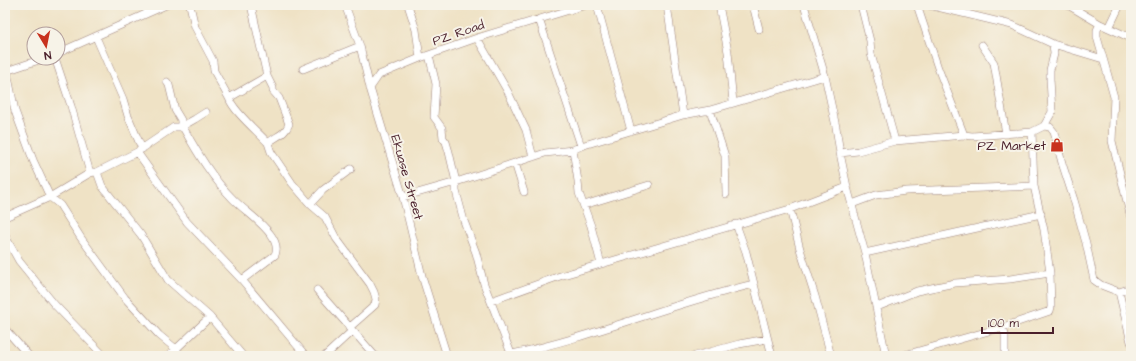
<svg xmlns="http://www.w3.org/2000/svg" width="1136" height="361" font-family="'Architects Daughter',sans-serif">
	<rect width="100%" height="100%" fill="#f7f3e8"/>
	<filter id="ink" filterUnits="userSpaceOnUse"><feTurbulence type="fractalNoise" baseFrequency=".025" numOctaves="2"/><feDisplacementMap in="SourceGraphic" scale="8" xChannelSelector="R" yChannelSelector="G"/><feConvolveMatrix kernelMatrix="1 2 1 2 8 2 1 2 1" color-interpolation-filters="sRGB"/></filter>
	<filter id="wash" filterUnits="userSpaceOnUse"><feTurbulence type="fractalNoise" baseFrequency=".012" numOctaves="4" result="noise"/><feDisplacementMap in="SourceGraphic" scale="16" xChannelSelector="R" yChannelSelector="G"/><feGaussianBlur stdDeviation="0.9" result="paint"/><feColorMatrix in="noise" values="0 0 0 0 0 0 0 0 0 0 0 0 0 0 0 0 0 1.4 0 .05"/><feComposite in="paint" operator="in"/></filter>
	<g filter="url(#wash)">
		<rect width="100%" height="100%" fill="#efe2c5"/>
	</g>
	<g filter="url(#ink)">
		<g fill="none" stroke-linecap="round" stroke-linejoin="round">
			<g stroke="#9c8078" stroke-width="8">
				<path id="minor" d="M146 5 148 13
					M190 5 195 27 213 61 214 71 229 98
					M251 5 267 76 273 88V91L279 98 289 124C285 135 276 136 268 143L271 152 292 183 310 204 325 217 336 238 370 284 374 292 376 299 375 305 349 328
					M345 5 360 46 370 88 403 197 422 276 447 356
					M408 5 416 30 420 58
					M597 5 631 131
					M667 5 683 115
					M719 5 728 52 733 102
					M753 5 759 29
					M804 5 825 76 836 127 840 153 847 187 865 253 886 356
					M861 5 870 41 871 54 895 141
					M917 5 938 68 964 135
					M929 5 1012 25 1053 44 1103 59
					M1068 5 1100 24 1131 38
					M539 19 581 146
					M1100 24 1097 30V37L1114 97 1112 141 1131 218
					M1109 28 1120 5
					M96 37 123 99 128 116 142 149
					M477 38 508 92 526 130 533 157
					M982 45 994 63 1006 134
					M58 53 166 5
					M429 55 436 84 434 117 442 128 443 138 446 142 449 152 456 182V191L464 221 476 253 484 284 512 356
					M55 58 71 106 90 173
					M303 69 360 46
					M5 72H7L6 71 45 58
					M7 72 15 111 33 160 50 197 60 205 81 238 125 298 159 335 176 349 168 356
					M267 76 229 98C233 111 258 132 268 143
					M167 82 169 85 175 110 181 120V127L195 119 206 112
					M370 88 379 75 420 58 477 38 586 5
					M710 110 725 156 726 194
					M1044 126 1050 127 1054 132 1062 163 1074 200 1086 243 1094 280 1101 285 1119 292 1131 288
					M573 150 578 181 579 193 591 226 601 264
					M137 152 187 222 242 280 306 356
					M840 153 858 151 895 141 964 135 972 136 1032 132 1044 126 1052 112 1050 79V70L1054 54 1053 44
					M515 163 524 192
					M403 197 456 182 533 157 545 153 573 150 581 146 683 115 710 110 825 76
					M310 204 323 190 351 169
					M852 204 876 195 906 191 1034 186
					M584 205 649 185
					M790 209 800 249 815 296 831 356
					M5 217 50 197 90 173 94 172
					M736 224 746 252 772 356
					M5 236 19 261 54 304 104 356
					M865 253 1041 214
					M242 280 275 255C278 248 276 242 271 235 261 221 246 212 233 199 213 179 198 154 184 129L181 127H174L137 152 97 172 102 186 141 235 168 280 210 317 243 356
					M317 290 375 356
					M1119 292 1131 342
					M491 301 560 276 790 209 847 187
					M877 307 917 291 955 283 1010 279 1050 273
					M1003 327 1005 335V356
					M5 329 29 356
					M512 354C594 337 672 303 754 284
					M181 356 176 349 210 317
					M325 356 352 331
					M695 356 739 344 767 339
					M901 356 1003 327 1050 311 1051 307 1050 273 1044 230 1034 186 1032 132"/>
			</g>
			<use href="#minor" stroke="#fff" stroke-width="7"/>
		</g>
	</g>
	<defs>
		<g id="shop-bare" transform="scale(1.08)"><path d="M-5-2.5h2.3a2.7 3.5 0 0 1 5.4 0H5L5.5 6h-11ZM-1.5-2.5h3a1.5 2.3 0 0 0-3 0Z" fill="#c8321e" stroke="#f7f3e8" stroke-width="2.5" paint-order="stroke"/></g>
	</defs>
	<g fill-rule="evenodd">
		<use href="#shop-bare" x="1057" y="145"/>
	</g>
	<g text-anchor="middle" stroke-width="4" stroke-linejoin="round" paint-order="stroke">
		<g font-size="13" fill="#4a1f2b" stroke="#f7f3e8">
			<text transform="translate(458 32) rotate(-19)" y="5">PZ Road</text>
			<text transform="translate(408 177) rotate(74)" y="5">Ekuase Street</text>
		</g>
		<g font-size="13" fill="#4a1f2b" stroke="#f7f3e8" text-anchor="end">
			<text x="1046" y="150">PZ Market</text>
		</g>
	</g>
	<rect width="1136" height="361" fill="none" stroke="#f7f3e8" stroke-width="20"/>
	<g transform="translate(46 46) rotate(170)"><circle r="19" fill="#f7f3e8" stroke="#b29e9c"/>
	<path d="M0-3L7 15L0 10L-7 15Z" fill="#c8321e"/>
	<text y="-6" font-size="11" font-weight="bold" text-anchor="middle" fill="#4a1f2b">N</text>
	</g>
	<path d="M982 327v6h71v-6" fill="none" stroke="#4a1f2b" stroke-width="2"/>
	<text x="988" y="327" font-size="12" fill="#4a1f2b" stroke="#f7f3e8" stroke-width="3" paint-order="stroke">100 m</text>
</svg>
